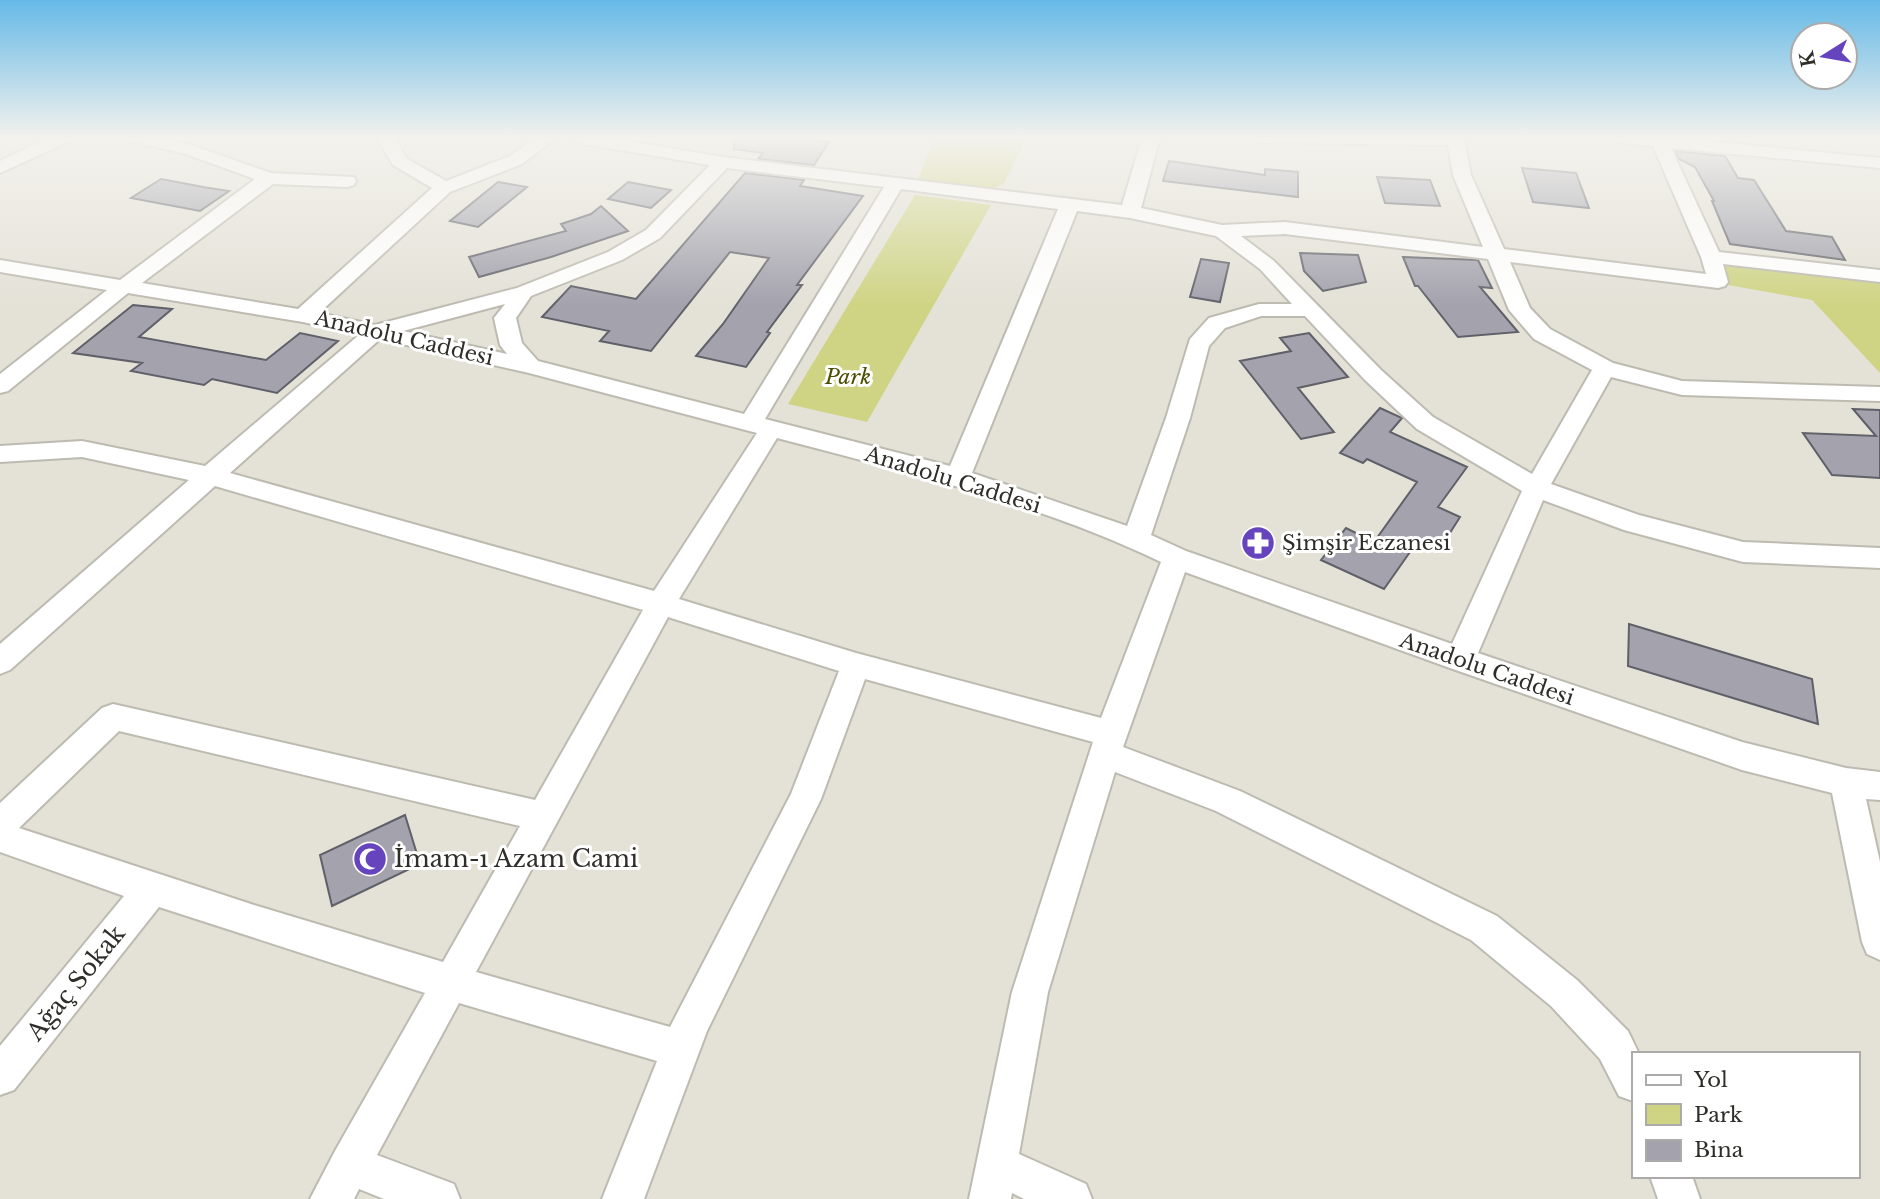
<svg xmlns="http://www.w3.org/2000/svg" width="1880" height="1199" font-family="'Libre Baskerville',serif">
	<rect width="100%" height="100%" fill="#e4e2d7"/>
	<path fill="#cfd484" d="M935 138H1027L1004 183 995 188 918 179Z
		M915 195 991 205 867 422 788 404Z
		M1732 264 1880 283V373L1812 300 1728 285 1725 265Z"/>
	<path fill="#a3a2ad" stroke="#606069" stroke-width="2" d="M734 138H795L829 142 814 165 758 159 763 153 734 149Z
		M1675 151 1725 156 1738 178 1754 180 1786 231 1832 237 1845 260 1730 244 1712 201H1714L1695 167 1679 159Z
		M1169 161 1265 175V169L1298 172V197L1163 181Z
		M1522 168 1576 173 1589 208 1533 202Z
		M745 173 804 180 800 186 863 196 797 285H802L767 332 770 333 746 367 696 356 723 324 769 258 730 252 651 351 600 341 609 331 542 317 571 286 636 299Z
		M1377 177 1430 180 1440 206 1385 203Z
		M161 179 203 187 229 191 200 211 131 198Z
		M498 182 527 187 478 227 450 221Z
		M628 182 671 190 651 208 608 199Z
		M601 206 628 231 551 257 479 277 469 257 566 231 561 224 591 214Z
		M1300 253 1358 255 1366 282 1323 291 1304 271Z
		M1403 257 1478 260 1492 288 1480 287 1518 332 1458 337 1418 286H1415Z
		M1201 259 1229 263 1220 302 1190 297Z
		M133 305 172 309 139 337 266 360 300 333 338 341 277 393 212 379 204 385 131 371 142 363 73 353Z
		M1309 333 1348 377 1298 388 1334 432 1301 439 1240 361 1291 351 1280 338Z
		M1380 408 1402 418 1390 432 1467 467 1438 507 1460 517 1438 552 1417 542 1384 589 1321 560 1346 528 1374 542 1417 482 1367 459 1363 463 1340 453Z
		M1853 409 1880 410V478L1832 475 1803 433 1876 436Z
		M1629 624 1812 679 1818 724 1628 666Z
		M405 815 420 864 332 906 320 855Z"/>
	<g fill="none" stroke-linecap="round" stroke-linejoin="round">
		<g stroke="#bdbbb1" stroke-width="4">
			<path id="minor" d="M48 138H71L68 142 0 173V161Z
				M130 138H162L188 144 271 173 354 177 356 181 354 185 347 187 273 184 142 283 298 309 432 188 393 165 377 138H395L406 158 446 181 510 156 536 138H556L522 164 450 192 319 313 375 325 517 288 608 252 646 230 710 165 578 143 569 138H609L723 157 1122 205 1142 138H1160L1141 208 1222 225 1285 222 1483 247 1453 175 1448 145 1262 143 1253 138H1464L1471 175 1504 249 1706 274 1701 257 1653 146 1622 143 1613 138H1675L1880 158V168L1671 148 1719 252 1880 270V282L1723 264 1728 282 1725 286 1718 288 1510 262 1530 308 1550 329 1613 363 1682 381 1880 387V401L1682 395 1611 377 1551 484 1639 515 1743 542 1880 548V568L1743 562 1624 530 1543 500 1478 653 1742 742 1846 768 1880 772V800L1866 799 1880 862V960L1867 954 1862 942 1832 793 1742 770 1450 668 1185 572 1123 747 1240 791 1497 916 1577 980 1628 1031 1639 1054H1633V1101L1619 1096 1600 1059 1551 1006 1471 940 1216 811 1115 772 1048 992 1019 1154 1086 1184 1092 1199H1024L1012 1193 1011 1199H969L1012 992 1093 742 865 679 821 799 707 1031 644 1199H602L657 1061 459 1003 377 1155 454 1184 460 1199H384L359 1189 354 1199H310L335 1151 425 993 159 907 14 1090 0 1095V1046L124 896 0 852V803L102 708 113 704 535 800 643 610 215 486 10 670 0 674V644L189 480 82 457 0 462V446L82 441 205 466 359 335 303 322 128 293 8 391 0 393V374L107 290 0 272V260L120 280 255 179 183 153 133 142ZM727 168 884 187 744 414 538 361 522 343 516 318 531 296 622 260 660 238ZM901 189 1058 209 950 466 765 419ZM1077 211 1130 218 1216 236 1260 269 1292 304H1259L1209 318 1190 339 1166 418 1127 526 972 473ZM1285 234 1488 259 1509 310 1534 339 1592 370 1532 474 1433 417 1381 370 1274 261 1241 236ZM505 304 494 318 500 345 507 354 403 331ZM1261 316H1305L1365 380 1417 429 1522 491 1452 644 1186 551 1151 535 1190 418 1209 346 1225 328ZM380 339 529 373 757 433 654 591 230 473ZM777 438C906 472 1041 504 1161 562L1101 718 856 653 679 599ZM668 617 839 671 791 794 670 1027 476 972ZM119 731 520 826 443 962 254 905 19 828Z
				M1650 1176H1692L1700 1199H1658Z"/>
		</g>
		<use href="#minor" fill="#fff" fill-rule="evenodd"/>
	</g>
	<linearGradient id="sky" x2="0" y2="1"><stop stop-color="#66b9e7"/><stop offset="0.45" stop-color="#f3f2ed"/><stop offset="1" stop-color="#f3f2ed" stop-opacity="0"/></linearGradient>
	<rect width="1880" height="306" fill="url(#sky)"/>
	<defs>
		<g id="pharmacy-disc" transform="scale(1.75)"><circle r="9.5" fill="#6544bd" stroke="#fff"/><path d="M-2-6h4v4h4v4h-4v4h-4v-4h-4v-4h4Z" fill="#fff"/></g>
		<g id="mosque-disc" transform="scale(1.75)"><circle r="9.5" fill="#6544bd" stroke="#fff"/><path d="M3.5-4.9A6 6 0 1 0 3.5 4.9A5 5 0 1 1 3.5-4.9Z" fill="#fff"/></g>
	</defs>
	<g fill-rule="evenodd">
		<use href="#pharmacy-disc" x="1258" y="543"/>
		<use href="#mosque-disc" x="370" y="859"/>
	</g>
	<g text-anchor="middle" stroke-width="6" stroke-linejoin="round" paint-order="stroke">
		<g font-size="21" fill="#2f2e2a" stroke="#fff">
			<text transform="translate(404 338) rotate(13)" y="7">Anadolu Caddesi</text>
			<text transform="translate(953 480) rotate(17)" y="7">Anadolu Caddesi</text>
			<text transform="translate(1487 669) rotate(19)" y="7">Anadolu Caddesi</text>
		</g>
		<g font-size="21" font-style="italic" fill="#4c4f01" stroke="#fff">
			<text x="848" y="384">Park</text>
		</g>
		<g font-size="21" fill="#2f2e2a" stroke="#fff" text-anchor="start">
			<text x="1282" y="550">Şimşir Eczanesi</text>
		</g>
		<g font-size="24" fill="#2f2e2a" stroke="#fff" text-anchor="start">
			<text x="394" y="867">İmam-ı Azam Cami</text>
		</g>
		<g font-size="24" fill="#2f2e2a" stroke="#fff">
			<text transform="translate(76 983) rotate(-51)" y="8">Ağaç Sokak</text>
		</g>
	</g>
	<rect x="1632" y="1052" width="228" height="126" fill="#ffffff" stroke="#acabaa" stroke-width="2"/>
	<rect x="1646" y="1075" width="35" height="10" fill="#ffffff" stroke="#acabaa" stroke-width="2"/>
	<text x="1694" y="1087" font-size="21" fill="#2f2e2a">Yol</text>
	<rect x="1646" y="1104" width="35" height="21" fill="#cfd484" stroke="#acabaa" stroke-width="2"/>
	<text x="1694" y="1122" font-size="21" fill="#2f2e2a">Park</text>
	<rect x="1646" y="1140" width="35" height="21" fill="#a3a2ad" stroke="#acabaa" stroke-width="2"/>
	<text x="1694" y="1157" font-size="21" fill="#2f2e2a">Bina</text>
	<g transform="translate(1824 56) rotate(259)"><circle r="33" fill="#ffffff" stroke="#acabaa" stroke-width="2"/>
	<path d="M0-5L12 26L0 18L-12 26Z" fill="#6544bd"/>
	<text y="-10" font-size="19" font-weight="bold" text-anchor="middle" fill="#2f2e2a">K</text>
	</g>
</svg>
